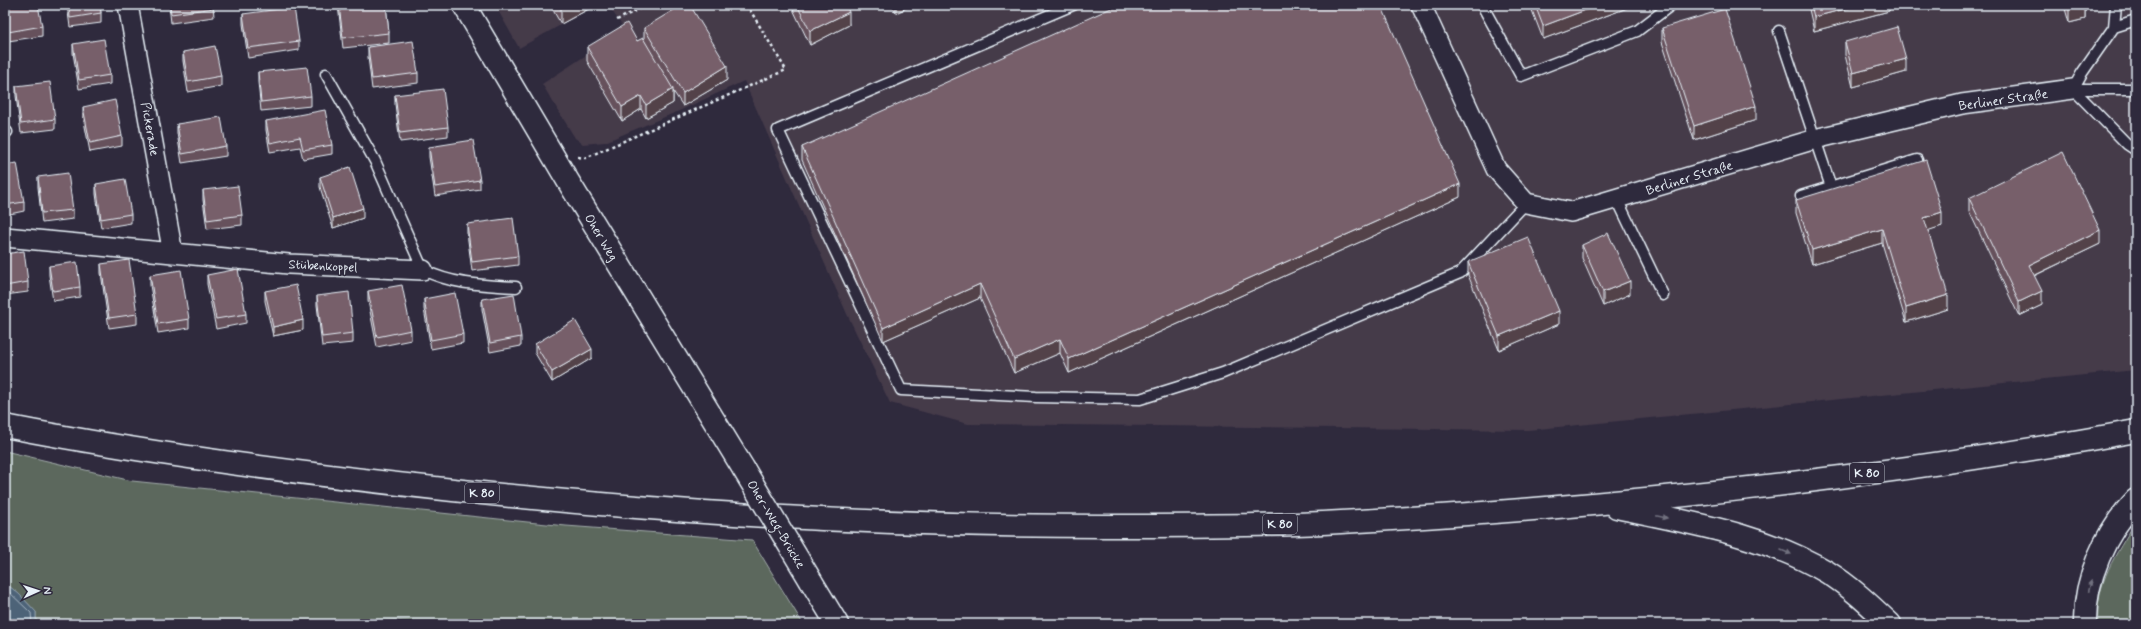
<svg xmlns="http://www.w3.org/2000/svg" width="2141" height="629" font-family="Mynerve,sans-serif">
	<rect width="100%" height="100%" fill="#2f2a3d"/>
	<filter id="ink" filterUnits="userSpaceOnUse"><feTurbulence type="fractalNoise" baseFrequency=".025" numOctaves="2"/><feDisplacementMap in="SourceGraphic" scale="8" xChannelSelector="R" yChannelSelector="G"/><feConvolveMatrix kernelMatrix="1 2 1 2 8 2 1 2 1" color-interpolation-filters="sRGB"/></filter>
	<g filter="url(#ink)">
		<path fill="#453a4a" d="M495 5H597L519 48Z
			M608 5H2136V370L1528 430 968 424 890 403 847 314 744 81 679 111 605 142 583 144 575 138 542 84 625 30Z"/>
		<path fill="#5c685d" stroke="#a2acaa" d="M5 451 132 481 566 526 752 540 803 624H434L395 620 368 624H36V612L19 594 5 583Z
			M2136 521V624H2098C2095 582 2116 555 2136 521Z"/>
		<path fill="#4d6378" stroke="#8b9cab" d="M5 583 19 594 36 612V624H5Z"/>
		<g fill="none" stroke-linecap="round" stroke-linejoin="round">
			<path stroke="#aab8c5" stroke-width="1" d="M5 588 31 613 32 624"/>
			<g stroke="#e8f1f8" stroke-width="13">
				<path id="service" d="M1073 5 778 130 901 390 1036 397 1140 399 1223 373 1460 273 1526 203
					M1482 5 1521 76 1637 31 1671 5
					M2114 27 2136 20
					M1779 31 1831 187
					M326 74 375 161 423 270C454 285 482 285 516 287
					M2073 89 2082 73 2114 27 2116 5
					M2073 89 2127 144 2136 150
					M2073 89H2136
					M5 133 7 132
					M1801 196 1917 160
					M1617 199 1663 295"/>
			</g>
			<g stroke="#e8f1f8" stroke-width="22">
				<path id="minor" d="M128 5 173 254
					M1421 5 1496 169 1526 203 1571 212 1819 138 1962 104 2073 89
					M5 237 289 264 423 270"/>
			</g>
			<g stroke="#e8f1f8" stroke-width="25">
				<path id="tertiary" d="M464 5 568 181 743 468
					M811 581 837 624"/>
			</g>
			<g stroke="#e8f1f8" stroke-width="25">
				<path id="trunk" d="M5 426C153 455 303 474 453 490 678 514 903 527 1130 526 1194 526 1259 526 1323 523 1595 509 1868 480 2136 431
					M1617 507C1689 523 1763 534 1827 572 1850 586 1871 606 1890 624
					M2085 624C2084 580 2105 532 2136 500"/>
			</g>
			<path stroke="#e8f1f8" stroke-width="2.5" stroke-dasharray="3 3" stroke-linecap="butt" d="M617 20 647 5
				M578 157 585 158 786 70 747 5"/>
			<use href="#service" stroke="#2f2a3d" stroke-width="10"/>
			<use href="#minor" stroke="#2f2a3d" stroke-width="19"/>
			<use href="#tertiary" stroke="#2f2a3d" stroke-width="22"/>
			<use href="#trunk" stroke="#2f2a3d" stroke-width="22"/>
			<g stroke="#e8f1f8" stroke-width="25" stroke-linecap="butt">
				<path id="tertiary-bridge" d="M743 468 811 581"/>
			</g>
			<use href="#tertiary-bridge" stroke="#2f2a3d" stroke-width="22"/>
		</g>
		<path fill="#66515b" stroke="#e8f1f8" d="M5 5 42 26V36L8 41 5 21Z
			M67 5H100L101 13V23L70 27Z
			M169 5H213L214 17 171 23Z
			M338 5H386L389 33V43L343 48Z
			M550 5H596L561 24Z
			M791 5H846L849 25 810 45Z
			M892 5H912L896 13Z
			M1530 5H1627V8L1543 39Z
			M1808 5H1889V11L1814 31Z
			M2064 5H2085V19L2069 23Z
			M243 14 299 41V50L248 58 243 24Z
			M644 28 727 80 683 106 673 91V103L646 118 641 109 622 121 587 61V47L637 41 644 39Z
			M1662 28 1756 120 1694 140 1662 42Z
			M1845 42 1906 72 1853 87 1845 55Z
			M73 44 110 75V84L79 89 73 53Z
			M368 47 418 73V83L372 89 368 57Z
			M183 52 221 76V86L188 92 183 61Z
			M258 72 311 96V106L261 111 258 82Z
			M16 86 55 119V129L21 133 16 96Z
			M395 95 448 127V136L400 142 395 104Z
			M83 107 122 136V146L90 152 83 116Z
			M266 121 332 145V154L303 159 300 147 270 152 266 130Z
			M177 124 226 146V156L182 163 177 133Z
			M429 147 480 180V189L435 196 429 157Z
			M802 147 1460 197 1069 373 1060 353 1014 373 980 298 883 341 802 160Z
			M5 165 24 202V211L5 215Z
			M38 177 73 210V219L42 223 38 187Z
			M320 177 363 218 333 228 320 187Z
			M96 184 131 214V223L101 228 96 194Z
			M203 190 242 215V225L207 229 203 200Z
			M1969 198 2100 244 2034 276 2042 305 2019 316 1969 211Z
			M1796 200 1942 226 1928 230 1948 309 1906 322 1882 243 1812 264 1796 213Z
			M467 224 518 256V265L472 271 467 233Z
			M1582 245 1630 294 1603 306 1582 258Z
			M5 254 28 282V292L5 295Z
			M1468 262 1559 324 1499 350 1468 275Z
			M101 264 137 314V324L109 328 101 273Z
			M49 266 80 287V297L53 301 49 275Z
			M150 275 189 319V328L158 333 150 285Z
			M207 275 246 314V323L216 329 207 284Z
			M265 291 303 330 273 336 265 301Z
			M368 291 411 330V340L377 347 368 301Z
			M317 296 353 333V343L322 346 317 305Z
			M424 299 463 334V343L431 349 424 309Z
			M482 299 521 337V346L490 352 482 309Z
			M535 344 592 358 552 382 535 353Z"/>
		<path fill="#53424a" stroke="#e8f1f8" d="M564 5H596L561 24V7Z
			M896 5H912L896 13Z
			M1599 5H1627V8L1543 39V26Z
			M1860 5H1889V11L1814 31V17Z
			M1959 5H1967L1959 8Z
			M2072 5H2085V19L2069 23V6Z
			M849 12V25L810 45V31Z
			M1906 59V72L1853 87V73Z
			M727 66V80L683 106V93Z
			M673 89V103L646 118V105Z
			M641 96V109L622 121V107Z
			M1756 106V120L1694 140V126Z
			M1460 184V197L1069 373V359Z
			M363 208V218L333 228V218Z
			M1942 212V226L1924 232V218Z
			M1882 229V243L1812 264V250Z
			M2100 230V244L2029 278V265Z
			M1630 281V294L1603 306V292Z
			M980 284V298L883 341V328Z
			M2042 291V305L2019 316V302Z
			M1948 295V309L1906 322V308Z
			M1559 311V324L1499 350V336Z
			M303 320V330L273 336V327Z
			M1060 339V353L1014 373V359Z
			M592 349V358L552 382V372Z"/>
		<path fill="#775e6a" stroke="#e8f1f8" d="M5 5H38L42 26 8 32 5 11Z
			M69 5H100L101 13 70 18Z
			M170 5H213L214 8 171 14Z
			M339 5H386L389 33 343 38Z
			M682 5H690L727 66 683 93 644 28Z
			M797 5H846L849 12 810 31Z
			M1118 5H1381L1460 184 1069 359 1060 339 1014 359 980 284 883 328 802 147Z
			M1535 5H1599L1543 26Z
			M1811 5H1860L1814 17Z
			M294 7 299 41 248 48 243 14Z
			M1725 9 1756 106 1694 126 1662 28Z
			M627 23 637 41 643 38 673 89 646 105 641 96 622 107 587 47Z
			M1897 27 1906 59 1853 73 1845 42Z
			M104 39 110 75 79 80 73 44Z
			M413 41 418 73 372 79 368 47Z
			M215 46 221 76 188 82 183 52Z
			M307 67 311 96 261 102 258 72Z
			M50 82 55 119 21 124 16 86Z
			M443 89 448 127 400 133 395 95Z
			M115 100 122 136 90 143 83 107Z
			M325 110 332 145 303 150 300 137 270 143 266 121Z
			M221 117 226 146 182 154 177 124Z
			M473 140 480 180 435 187 429 147Z
			M2063 152 2100 230 2029 265 2042 291 2019 302 1969 198Z
			M1926 160 1942 212 1924 218 1948 295 1906 308 1882 229 1812 250 1796 200Z
			M17 163 24 202 5 205V165Z
			M350 167 363 208 333 218 320 177Z
			M68 173 73 210 42 213 38 177Z
			M125 179 131 214 101 219 96 184Z
			M238 186 242 215 207 220 203 190Z
			M513 218 518 256 472 262 467 224Z
			M1608 233 1630 281 1603 292 1582 245Z
			M1528 237 1559 311 1499 336 1468 262Z
			M24 251 28 282 5 286V254Z
			M129 260 137 314 109 318 101 264Z
			M77 262 80 287 53 291 49 266Z
			M238 269 246 314 216 319 207 275Z
			M181 270 189 319 158 324 150 275Z
			M296 285 303 320 273 327 265 291Z
			M402 285 411 330 377 337 368 291Z
			M349 292 353 333 322 337 317 296Z
			M455 293 463 334 431 340 424 299Z
			M514 294 521 337 490 343 482 299Z
			M575 320 592 349 552 372 535 344Z"/>
		<defs><path id="oneway-solid" d="M-6-.8H1V-3.2L6.5 0L1 3.2V.8H-6Z"/></defs>
		<g fill="#70707e">
			<use href="#oneway-solid" transform="translate(1662 517) rotate(12)"/>
			<use href="#oneway-solid" transform="translate(1786 552) rotate(23)"/>
			<use href="#oneway-solid" transform="translate(2090 586) rotate(-76)"/>
		</g>
	</g>
	<g text-anchor="middle" stroke-width="3" stroke-linejoin="round" paint-order="stroke">
		<g fill="#2f2a3d" stroke="#b0b5c0" stroke-width="1">
			<rect x="1850" y="463" width="34" height="20" rx="3"/>
			<rect x="465" y="483" width="34" height="20" rx="3"/>
			<rect x="1263" y="514" width="34" height="20" rx="3"/>
		</g>
		<g font-size="12" font-weight="bold" fill="#e8f1f8">
			<text x="1867" y="477">K 80</text>
			<text x="482" y="497">K 80</text>
			<text x="1280" y="528">K 80</text>
		</g>
		<g font-size="13" fill="#e8f1f8" stroke="#2f2a3d">
			<text transform="translate(2003 99) rotate(-8)" y="5">Berliner Straße</text>
			<text transform="translate(151 129) rotate(80)" y="5">Pickerade</text>
			<text transform="translate(1689 177) rotate(-17)" y="5">Berliner Straße</text>
			<text transform="translate(602 237) rotate(59)" y="5">Oher Weg</text>
			<text transform="translate(323 265) rotate(3)" y="5">Stübenkoppel</text>
			<text transform="translate(777 524) rotate(59)" y="5">Oher-Weg-Brücke</text>
		</g>
	</g>
	<rect width="2141" height="629" fill="none" stroke="#2f2a3d" stroke-width="20"/>
	<rect x="10" y="10" width="2121" height="609" fill="none" stroke="#e8f1f8" stroke-width="1.5" filter="url(#ink)"/>
	<g transform="translate(38 591) rotate(87)" stroke="#2f2a3d" stroke-width="3" paint-order="stroke">
	<path d="M0-3L7 15L0 10L-7 15Z" fill="#e8f1f8"/>
	<text y="-6" font-size="11" font-weight="bold" text-anchor="middle" fill="#e8f1f8">N</text>
	</g>
</svg>
